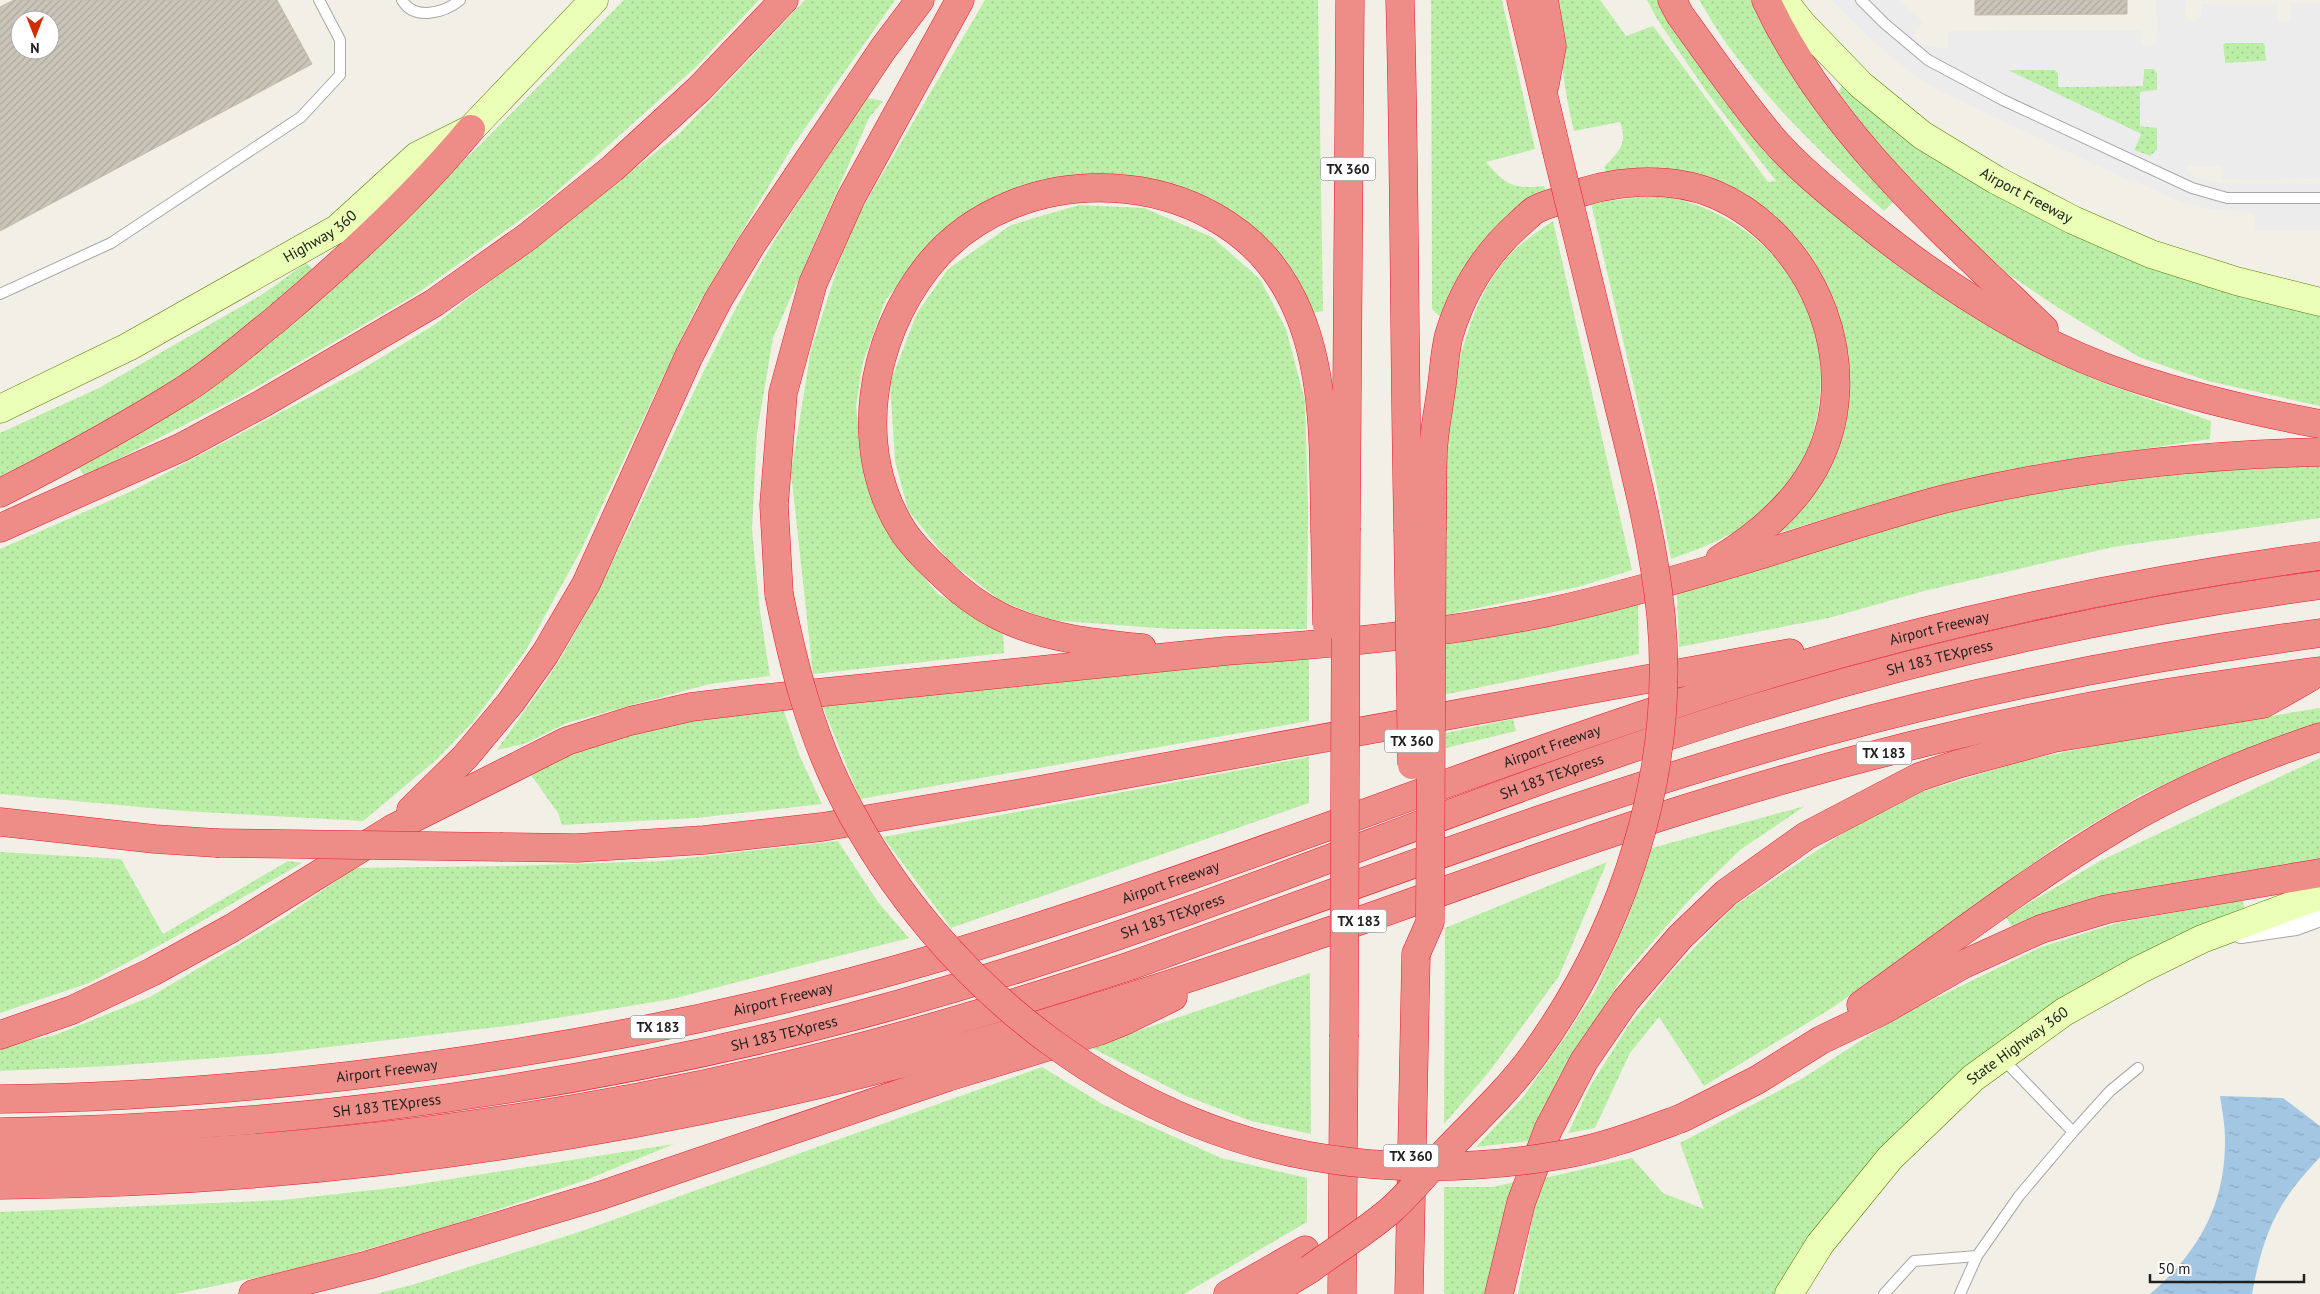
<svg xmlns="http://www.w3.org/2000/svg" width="2320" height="1294" font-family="'PT Sans',sans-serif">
	<defs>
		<pattern id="grass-dots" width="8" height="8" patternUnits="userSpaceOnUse" patternTransform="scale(1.25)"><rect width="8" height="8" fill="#bbefa8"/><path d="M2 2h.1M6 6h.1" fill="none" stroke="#a0cd90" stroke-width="1.8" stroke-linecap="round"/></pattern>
		<pattern id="water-ripples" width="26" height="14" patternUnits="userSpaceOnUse" patternTransform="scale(1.25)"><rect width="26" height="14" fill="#a3c6e2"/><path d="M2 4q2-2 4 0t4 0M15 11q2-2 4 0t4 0" fill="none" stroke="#8caac2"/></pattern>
		<pattern id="building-hatch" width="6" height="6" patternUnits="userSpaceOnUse" patternTransform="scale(1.25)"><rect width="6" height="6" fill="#cac4b9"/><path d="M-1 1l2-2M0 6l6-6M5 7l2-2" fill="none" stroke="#ada89f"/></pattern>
	</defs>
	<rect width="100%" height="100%" fill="#f2f0e6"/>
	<path fill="url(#grass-dots)" d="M624 0H759L696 67 544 203 415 295 241 396 85 476 78 467 172 413 373 245 478 147Z
		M805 0H895L794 144 695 310 581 550 525 652 473 722 435 761 363 821 183 811 0 794V549L134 490 359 371 434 325 679 134Z
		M985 0H1318L1323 311 1313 313 1300 285 1283 261 1245 226 1206 202 1156 181 1095 175 1047 180 974 207 928 246 885 301 863 362 856 406 864 468 898 546 938 594 1003 629 1004 653 813 674 791 472 811 350 850 229Z
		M1431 0H1502L1535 149 1486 162C1506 186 1514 189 1544 186L1547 194 1449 314 1439 316 1432 309V292Z
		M1558 0H1600L1626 36 1653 26 1768 182 1776 181 1706 91 1657 19 1647 0H1663L1877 249 1956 306 2031 348 2098 381 2211 421 2210 439 2036 465 1869 506 1778 533 1807 501 1846 351 1837 311 1826 283 1805 251 1769 215 1608 175 1604 167C1619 151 1628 145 1620 122L1574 131C1563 88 1559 44 1558 0Z
		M1699 0H1753L1894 201 1884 211C1827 159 1771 105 1726 43 1716 29 1708 14 1699 0Z
		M2225 43H2263L2265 45 2266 61 2225 63 2223 45Z
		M2144 69H2154L2157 73V90L2140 92V126L2157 127V150L2150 156 2134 150 2141 134 2007 70H2055L2058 73V87L2142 86Z
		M1842 86 1926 152 2030 213 2320 316V406L2208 381 2139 357 2063 311 2008 274 1915 190 1871 138 1838 92Z
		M867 98 883 101 869 118 773 338 757 433 752 529 760 611 770 676 710 684 632 705 567 723 524 744 497 750C521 715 548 681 569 644 631 534 678 417 737 306 775 234 822 166 867 98Z
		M1641 197C1650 197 1660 195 1668 197 1725 208 1780 248 1805 301 1831 354 1824 431 1792 480 1764 523 1717 543 1671 559L1655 477 1591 203Z
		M1079 205 1144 208 1212 237 1260 279 1286 329 1305 401 1308 509 1307 629H1171L1049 620 1001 601 949 561 908 510 895 461 890 383 917 313 948 269 1011 225Z
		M1553 221 1632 570 1578 587 1445 615C1442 513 1437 361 1495 274 1510 251 1530 236 1553 221Z
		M306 263 313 269C275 304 237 339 194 369 133 411 65 445 0 482V433L99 388 263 294Z
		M2320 459V518L2113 547 1924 591 1829 618 1679 647 1677 594 1818 546 1941 511 2140 472Z
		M1638 604 1639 654 1443 695 1444 643Z
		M1309 656V721L860 799 821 702Z
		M781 703 800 757 822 804 696 818 562 825 558 813 531 775 535 765 657 722Z
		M2320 708V723L2210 763 2141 795 2067 839 1832 1008 1704 1086 1659 1017 1630 1053 1595 1128 1568 1133 1589 1088 1628 1026 1672 971 1734 906 1852 827 1922 792 2022 761 2112 742Z
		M1513 719 1516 731 1446 748V733Z
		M1309 757V803L951 928 883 837Z
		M2320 758V865L2014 930 2006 917 2100 861Z
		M1805 806 1740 850 1690 899 1624 975 1557 1080 1537 1140 1476 1147 1523 1097 1566 1036 1596 989 1628 918 1652 848Z
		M838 841 878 902 909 938 672 999 515 1025 270 1054 111 1066 0 1071V1047L55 1035 150 997 283 918 355 868 508 866 661 861Z
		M0 852 121 859 163 934 288 861 302 863 173 938 89 983 0 1013Z
		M1607 862 1559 976 1489 1072 1444 1124 1445 928Z
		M2242 900 2245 909 2135 956 2044 1012 1793 1261 1774 1294H1518L1540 1179 1632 1158 1663 1193 1704 1209 1680 1143 1803 1078 1899 1016 2041 947 2117 923Z
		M1310 973 1311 1134 1251 1121 1186 1096 1090 1047Z
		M1042 1067 1104 1105 1221 1158 1307 1178V1222L1184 1294H376L415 1284 579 1232Z
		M674 1144 586 1180 449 1226 297 1269 176 1294H0V1212L283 1200 400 1187Z
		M1516 1182 1490 1294H1444V1187H1492Z"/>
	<path fill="#ececec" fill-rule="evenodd" d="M1832 0H1900L1923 22 1912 36 1922 44 1944 49 1948 47V31L2142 30V45L2153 46 2157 42 2156 0H2186L2185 16 2192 21 2200 19 2202 4H2277V19L2281 22 2291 20V3H2320V179L2222 180 2221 166H2188L2186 170 2194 176 2221 183 2320 184V230H2255V216L2252 213 2210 209 2178 201 2132 180H2127L1965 103 1931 87 1909 72 1871 39ZM2225 43H2263L2265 45 2266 61 2225 63 2223 45ZM2144 69H2154L2157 73V90L2140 92V126L2157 128V150L2150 156 2134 150 2141 134 2008 70H2055L2058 73V87L2143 86Z"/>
	<path fill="url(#water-ripples)" d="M2220 1096 2283 1098 2320 1126V1157C2276 1204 2264 1231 2252 1294H2150C2199 1252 2226 1204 2225 1138 2225 1124 2222 1110 2220 1096Z"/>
	<path fill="url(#building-hatch)" stroke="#c5bba7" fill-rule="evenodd" d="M14 0H277L312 64 0 231V7ZM20 20H50V50H20Z
		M1975 0H2127V14L1975 15Z"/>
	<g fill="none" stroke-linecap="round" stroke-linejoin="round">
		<g stroke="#a7a7a7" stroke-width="12">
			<path id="lane" d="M402 0C414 21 444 13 460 0
				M1861 0 1884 23 1928 60 2003 100 2192 188 2227 198H2320
				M0 294 111 243 301 117 340 75V40L319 0
				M2073 1132 2110 1091 2138 1068
				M1884 1294 1914 1261 1977 1256
				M1960 1294 1977 1256 2019 1196 2073 1132 2002 1058"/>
		</g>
		<g stroke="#a7a7a7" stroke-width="22">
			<path id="street" d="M2241 933 2296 925 2320 916"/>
		</g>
		<g stroke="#547f00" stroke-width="29">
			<g id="secondary">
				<path id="s1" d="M1783 0 1802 24 1861 85 1922 135 1996 180 2073 220 2151 254 2236 281 2320 302"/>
				<path id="s2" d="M0 409 128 347 337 229 417 156 471 129 594 0"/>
				<path id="s3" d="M1789 1294 1820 1244 1890 1158 1973 1078 2064 1012 2139 970 2202 939 2320 895"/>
			</g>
		</g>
		<g stroke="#ea1931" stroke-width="29">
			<g id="highway">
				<path d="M1400 0C1405 176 1404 352 1408 529"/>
				<path d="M1521 0 1556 148"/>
				<path d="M1544 0 1552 46 1545 84"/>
				<path d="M1672 0 1680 15C1710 56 1739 99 1772 138 1799 169 1833 196 1865 222 1942 284 2035 345 2129 376 2192 397 2255 412 2320 424"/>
				<path d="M1766 0C1828 133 1940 229 2044 329"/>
				<path d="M0 493C63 461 125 427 184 390 216 370 245 344 274 321 344 262 413 199 471 129"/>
				<path d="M0 528 182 447 265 402 434 303 527 237 613 168 699 89 784 0"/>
				<path d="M1346 528 1350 0"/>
				<path d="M1432 528C1433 503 1432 478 1433 453 1434 430 1439 407 1442 384 1444 368 1445 350 1449 335 1462 292 1486 253 1520 223 1525 219 1530 213 1535 210 1544 205 1554 203 1563 199 1609 180 1667 175 1714 194 1816 237 1869 372 1813 470 1791 508 1757 536 1720 559"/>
				<path d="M779 594 774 505 783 393 813 283 851 198 960 0"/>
				<path d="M1142 648C1093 643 1044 638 999 616 977 605 957 589 940 572 927 560 913 546 903 531 851 450 870 339 928 266 1017 154 1216 163 1287 289 1328 361 1323 450 1325 530"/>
				<path d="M411 810 465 757 511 702 545 654 586 584 689 356 718 300 752 244 883 49 920 0"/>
				<path d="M0 822 155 839 216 843"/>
				<path d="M503 847 577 848 704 840 822 827 1028 792 1790 653"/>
				<path d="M1861 1005C1946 944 2030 879 2119 826 2182 788 2251 760 2320 737"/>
				<path d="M0 1035 72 1010 152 972 232 928 392 829 567 741 630 721 691 707 757 699 1226 651C1334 644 1443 634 1549 612 1626 595 1701 573 1776 550 1833 532 1890 513 1948 498 2071 468 2194 455 2320 452"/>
				<path id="s4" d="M0 1099C116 1098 233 1089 348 1076 547 1053 744 1015 937 958 1202 880 1458 773 1722 689 1916 627 2118 583 2320 556"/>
				<path d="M1682 1118 1757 1080 1821 1040 1878 1013 1964 964 2041 929 2107 909 2320 873"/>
				<path id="s5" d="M0 1132C340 1128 683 1074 1007 972 1260 893 1503 785 1756 708 1940 652 2129 611 2320 585"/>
				<path d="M0 1158C286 1157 576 1121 853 1049 946 1025 1038 996 1130 966 1358 885 1585 797 1820 733 1983 688 2152 656 2320 633"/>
				<path d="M0 1185C329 1182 654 1134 970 1045 1101 1008 1231 965 1359 921 1476 880 1592 837 1711 801 1852 758 1997 722 2142 697 2201 687 2261 679 2320 671"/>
				<path d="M253 1294 368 1265 599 1196 948 1077 1099 1031 1124 1021 1173 997"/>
				<path d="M1228 1294 1305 1250"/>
				<path d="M1269 1294 1310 1269"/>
				<path d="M1342 1294 1344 1037"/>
				<path d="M1409 1294 1416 954"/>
				<path d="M1499 1294 1521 1203 1548 1130 1584 1061 1626 1000 1680 937 1726 893 1806 836 1919 777 1958 764 2054 738 2263 704 2309 678"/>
			</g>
		</g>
		<use href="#lane" stroke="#fff" stroke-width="10"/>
		<use href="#street" stroke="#fff" stroke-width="20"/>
		<use href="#secondary" stroke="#ebffb7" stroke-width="28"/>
		<use href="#highway" stroke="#ee8c88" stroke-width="28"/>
		<g stroke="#ea1931" stroke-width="29" stroke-linecap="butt">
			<path id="highway-bridge" d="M1408 529 1412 765
				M1325 530 1327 625
				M779 594C793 663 810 732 842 795 939 988 1133 1138 1350 1162 1422 1170 1495 1167 1566 1154 1606 1147 1644 1132 1682 1118
				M216 843 503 847
				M1416 954 1430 922 1432 528
				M1344 1037 1346 528
				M1310 1269C1337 1249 1367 1231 1392 1209 1412 1191 1429 1169 1448 1149 1477 1119 1508 1090 1533 1056 1624 931 1676 771 1661 616 1654 545 1636 475 1619 406 1598 320 1577 234 1556 148"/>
		</g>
		<use href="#highway-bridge" stroke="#ee8c88" stroke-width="28"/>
	</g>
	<g text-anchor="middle" stroke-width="5" stroke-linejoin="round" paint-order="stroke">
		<g fill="#fff" stroke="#636363" stroke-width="1">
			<rect x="1320.5" y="157.5" width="55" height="23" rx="4"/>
			<rect x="1384.5" y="729.5" width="55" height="23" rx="4"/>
			<rect x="1856.5" y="741.5" width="55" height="23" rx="4"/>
			<rect x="1331.5" y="909.5" width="55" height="23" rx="4"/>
			<rect x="630.5" y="1015.5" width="55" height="23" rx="4"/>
			<rect x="1383.5" y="1144.5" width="55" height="23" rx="4"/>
		</g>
		<g font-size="14" font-weight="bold" fill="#202020">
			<text x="1348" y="174">TX 360</text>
			<text x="1412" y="746">TX 360</text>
			<text x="1884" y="758">TX 183</text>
			<text x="1359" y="926">TX 183</text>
			<text x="658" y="1032">TX 183</text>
			<text x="1411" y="1161">TX 360</text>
		</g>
		<g font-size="15" fill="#202020" stroke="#fff">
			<text dy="5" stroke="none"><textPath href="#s1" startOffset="315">Airport Freeway</textPath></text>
			<text dy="5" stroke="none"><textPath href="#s2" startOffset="364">Highway 360</textPath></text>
			<text dy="5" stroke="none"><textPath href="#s4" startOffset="2006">Airport Freeway</textPath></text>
			<text dy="5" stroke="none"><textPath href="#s5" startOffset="2008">SH 183 TEXpress</textPath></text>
			<text dy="5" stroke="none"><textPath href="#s4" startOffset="1601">Airport Freeway</textPath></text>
			<text dy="5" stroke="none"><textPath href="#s5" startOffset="1602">SH 183 TEXpress</textPath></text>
			<text dy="5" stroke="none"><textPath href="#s4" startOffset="1196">Airport Freeway</textPath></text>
			<text dy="5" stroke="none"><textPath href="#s5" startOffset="1198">SH 183 TEXpress</textPath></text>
			<text dy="5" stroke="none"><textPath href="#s4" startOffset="791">Airport Freeway</textPath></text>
			<text dy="5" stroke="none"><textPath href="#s5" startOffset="792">SH 183 TEXpress</textPath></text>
			<text dy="5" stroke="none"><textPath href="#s3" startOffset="340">State Highway 360</textPath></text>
			<text dy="5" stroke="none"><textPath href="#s4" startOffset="388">Airport Freeway</textPath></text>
			<text dy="5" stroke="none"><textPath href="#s5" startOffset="388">SH 183 TEXpress</textPath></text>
		</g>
	</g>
	<g transform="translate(35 35) rotate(180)"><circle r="24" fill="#ffffff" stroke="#a6a6a6"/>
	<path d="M0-4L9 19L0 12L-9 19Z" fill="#d12f00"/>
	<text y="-8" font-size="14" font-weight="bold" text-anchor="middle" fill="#202020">N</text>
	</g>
	<path d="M2150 1274v8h154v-8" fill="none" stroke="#202020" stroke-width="2.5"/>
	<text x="2158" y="1274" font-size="15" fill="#202020" stroke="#ffffff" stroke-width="4" paint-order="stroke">50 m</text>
</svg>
